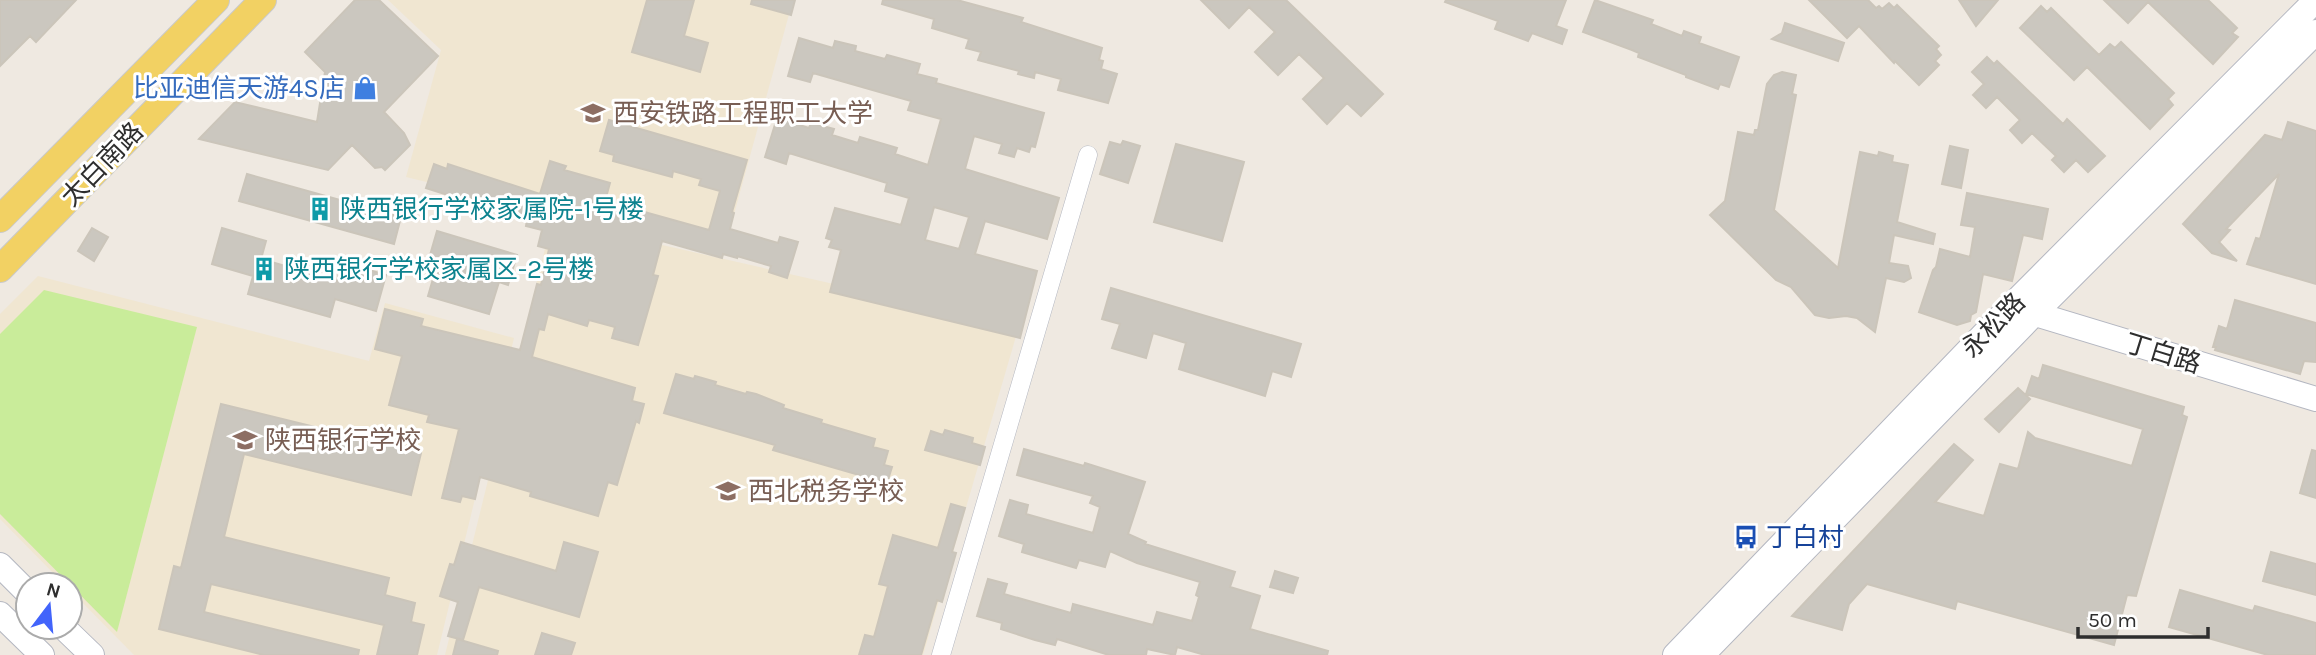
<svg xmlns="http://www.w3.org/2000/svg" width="2316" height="655" font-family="Karla,'Noto Sans SC',sans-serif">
	<rect width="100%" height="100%" fill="#efe9e1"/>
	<path fill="#f0e6d1" d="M388 0H793L723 254 406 177 441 50Z
		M552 220 1019 326 923 655H445Z
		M38 276 369 361 385 303 514 338 437 655H134L70 590V585H65L0 519V314Z"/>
	<path fill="#c9ec9a" d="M44 290 197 327 117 632 0 514V334Z"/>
	<path fill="#cbc7bf" stroke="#cbc5ba" stroke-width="2" fill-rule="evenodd" d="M0 0H76L36 42 30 36 0 66Z
		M355 0H379L438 56 384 112 404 133 410 145 385 170 382 167 375 168 352 145 328 170 199 139 235 102 317 122 325 72 305 52Z
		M647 0H694L684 36 708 43 700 72 632 52Z
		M752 0H795L791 15 751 4Z
		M883 0H957L1023 18 1021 22 1102 48 1099 60 1103 61 1101 69 1117 74 1108 103 1058 90 1061 79 1035 72 1034 78 1018 74 1019 71 978 60 981 52 966 48 969 39 932 28 934 19 882 4Z
		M1201 0H1286L1383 94 1361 116 1347 103 1327 124 1303 99 1324 78 1299 54 1278 75 1255 52 1275 32 1249 7 1229 28Z
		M1446 0H1566L1556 26 1567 30 1562 44 1532 33 1528 41 1495 29 1498 21 1445 2Z
		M1595 0 1653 20 1651 24 1682 36 1684 31 1701 37 1699 43 1739 57 1729 87 1720 84 1718 89 1686 77V75L1638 57 1639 53 1632 50 1583 32Z
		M1809 0H1868L1876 8 1879 6 1882 9 1889 3 1894 8 1897 5 1939 46 1936 49 1941 55 1935 61 1939 65 1919 85 1895 61 1894 63 1859 26 1847 38Z
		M1959 0H1998L1976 26Z
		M2104 0H2208L2237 28 2232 33 2238 37 2213 64 2148 2 2128 23Z
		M2041 6 2047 12 2051 8 2099 55 2110 44 2115 48 2121 42 2174 93 2168 99 2173 105 2150 129 2087 67 2074 80 2020 28Z
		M1785 23 1844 43 1838 61 1772 39 1782 33Z
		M799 38 833 48 835 41 856 46 855 51 885 59 887 55 920 64 917 74 937 79 936 83 1044 113 1035 147 1031 146 1029 152 1017 148 1014 157 999 153 1002 144 974 136 965 169 1059 198 1047 239 985 221 975 254 1037 271 1020 338 830 292 841 250 829 247 832 240 826 238 835 208 901 225 909 198 885 191 887 183 789 153 786 164 765 157 777 118 809 128 811 123 834 129 832 135 858 143 860 137 897 148 895 154 928 165 941 119 908 110 911 101 813 73 810 82 788 76ZM934 207 969 217 959 249 925 240Z
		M1987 57 1994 64 1997 61 2063 124 2067 119 2105 156 2088 172 2076 160 2064 172 2052 160 2056 156 2032 133 2022 143 2010 130 2020 120 1997 97 1986 108 1973 95 1984 84 1972 72Z
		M1782 72 1796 75 1792 94 1796 95 1774 210 1838 268 1860 152 1878 156 1879 152 1893 156 1892 162 1908 165 1897 222 1935 234 1933 244 1894 235 1889 263 1908 266 1911 278 1904 282 1886 278 1875 332 1857 318 1846 316 1829 318 1815 315 1791 287 1776 280 1710 215 1725 201 1738 132 1754 135 1755 130H1758L1767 84 1774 75Z
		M609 120 747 160 732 212 734 213 730 229 778 243 780 237 798 242 787 278 769 272 771 266 737 256V258L723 254 722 258 662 241 653 275 658 276 638 345 612 338 615 327 589 320 587 326 548 314 544 330 539 329 532 357 635 388 632 401 644 404 639 423 636 421 617 485 608 482 598 516 530 496 531 492 480 477 475 499 462 496 460 502 442 498 459 429 427 422 429 415 389 405 402 356 375 349 385 309 423 319 421 326 520 350 537 284 541 285 549 249 538 246 542 230 526 226 527 220 426 188 434 164 447 169 448 164 540 194 550 161 566 166 564 170 610 183 605 201 709 230 720 191 699 185 701 179 673 171 672 177 613 161 614 155 600 151Z
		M2288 122 2316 131V284L2247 264 2256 238 2260 239 2279 174 2226 229 2230 230 2219 242 2237 261 2212 253 2183 224 2265 135 2282 140Z
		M1123 141 1140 146 1128 183 1100 174 1110 142 1121 145Z
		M1176 144 1244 162 1222 241 1154 222Z
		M1950 146 1968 150 1961 188 1942 184Z
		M247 174 401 217 394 244 239 201Z
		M1967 193 2048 209 2042 239 2023 235 2012 281 1983 274 1976 312 1971 315 1970 321 1957 325 1919 312 1933 270 1936 267 1940 249 1970 257 1975 227 1961 225Z
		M92 228 108 237 94 261 78 251Z
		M222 228 266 241 261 259 337 281 342 262 386 275 376 311 335 299 330 317 248 294 253 276 212 264Z
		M437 231 517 255 508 285 499 282 489 314 428 296 435 272 426 269Z
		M1111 288 1301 344 1291 377 1272 371 1265 396 1179 369 1186 343 1153 333 1146 358 1112 348 1120 324 1102 319Z
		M2235 300 2316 323V362L2304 361 2300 374 2215 350 2216 347H2213L2219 326 2227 329Z
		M2043 365 2184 407 2182 415 2187 417 2136 596 2127 595 2114 645 1957 601 1955 609 1867 584 1849 604 1842 630 1792 616 1954 444 1973 460 1935 502 1984 516 2000 464 2018 469 2028 432 2035 438 2132 466 2143 429 2026 394 2032 376 2039 379Z
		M676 374 694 379 695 376 716 382 715 385 746 394 747 392 756 394 784 405 783 408 822 420 821 423 875 439 873 447 888 451 884 465 892 467 887 483 773 450 775 445 664 413Z
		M2018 388 2030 399 1999 432 1985 419Z
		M221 404 421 453 411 495 244 454 224 537 389 578 385 595 415 603 411 622 424 625 417 655H377L384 625 211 584 204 612 359 650 358 655H264L159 629 174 566 181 568Z
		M945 430 973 438 972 443 985 447 980 465 925 450 931 431 943 435Z
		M1024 449 1084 466 1085 463 1145 482 1128 534 1146 542 1145 544 1235 572 1230 587 1260 596 1250 629 1328 651 1327 655H1205L1177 647 1175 655 1147 649 1146 655H1109L1057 639 1055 645 1035 640 1001 629 1002 623 977 616 988 579 1007 584 1004 594 1071 613 1073 604 1153 625 1157 612 1192 621 1199 597 1196 595 1200 582 1137 563 1110 551 1105 567 1079 560 1076 568 1022 552 1024 544 999 536 1010 500 1028 505 1026 514 1093 533 1100 507 1090 503 1093 496 1017 475Z
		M2312 450 2316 451V498L2300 493Z
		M951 504 965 508 952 552 956 553 942 602 937 600 921 655H859L865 635 874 637 888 586 879 584 893 535 938 548Z
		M461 542 556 571 564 542 598 552 579 617 479 587 463 640 448 636 458 602 440 596 450 564 454 565Z
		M2271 552 2316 564V595L2263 581Z
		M1275 571 1298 578 1293 593 1270 587Z
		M2180 590 2253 611 2255 606 2316 623V655H2268L2169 627Z
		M542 633 575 643 571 655H535Z
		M457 639 498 651 497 655H453Z"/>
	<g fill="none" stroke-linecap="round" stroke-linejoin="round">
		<g stroke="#b4b7c1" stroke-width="19">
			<path id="street" d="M941 655 1088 155"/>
		</g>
		<g stroke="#b4b7c1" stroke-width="26">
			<path id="secondary" d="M2022 310 2316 399
				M0 565 28 593
				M0 614 42 655
				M63 627 92 655
				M1675 655 2011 306 2316 0
				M1702 655 2034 314 2316 32"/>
		</g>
		<g stroke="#c9c9c9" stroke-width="28">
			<path id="primary" d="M0 219 216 0
				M0 269 263 0"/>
		</g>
		<use href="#street" stroke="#fff" stroke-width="18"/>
		<use href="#secondary" stroke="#fff" stroke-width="24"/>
		<use href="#primary" stroke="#f2d163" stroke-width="26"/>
	</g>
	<defs>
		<g id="shop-bare" transform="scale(1.89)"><path d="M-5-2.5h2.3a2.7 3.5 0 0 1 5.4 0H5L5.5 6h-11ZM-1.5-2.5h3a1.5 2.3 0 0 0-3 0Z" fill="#3f7fe0" stroke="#fff" stroke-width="2.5" paint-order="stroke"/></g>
		<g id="university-bare" transform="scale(1.89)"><path d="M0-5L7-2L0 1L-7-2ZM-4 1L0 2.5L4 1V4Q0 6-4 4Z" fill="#8d6e63" stroke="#fff" stroke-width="2.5" paint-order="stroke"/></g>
		<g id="building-bare" transform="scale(1.89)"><path d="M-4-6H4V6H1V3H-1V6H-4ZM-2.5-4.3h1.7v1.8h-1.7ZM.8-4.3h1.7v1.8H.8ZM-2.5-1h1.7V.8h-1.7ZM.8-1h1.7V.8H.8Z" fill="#0f9aa8" stroke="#fff" stroke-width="2.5" paint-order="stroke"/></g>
		<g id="bus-bare" transform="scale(1.89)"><path d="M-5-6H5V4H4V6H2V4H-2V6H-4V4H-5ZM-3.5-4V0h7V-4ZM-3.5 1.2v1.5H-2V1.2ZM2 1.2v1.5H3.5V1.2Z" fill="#1a4fb4" stroke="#fff" stroke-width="2.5" paint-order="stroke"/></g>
	</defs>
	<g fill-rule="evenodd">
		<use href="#shop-bare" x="365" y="88"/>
		<use href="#university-bare" x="593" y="113"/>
		<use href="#building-bare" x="320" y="209"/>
		<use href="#building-bare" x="264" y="269"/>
		<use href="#university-bare" x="245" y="440"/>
		<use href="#university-bare" x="728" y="491"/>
		<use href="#bus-bare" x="1746" y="537"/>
	</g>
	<g text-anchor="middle" stroke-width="6" stroke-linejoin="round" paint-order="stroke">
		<g font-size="26" fill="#366cbe" stroke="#fff" text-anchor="end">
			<text x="345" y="97">比亚迪信天游4S店</text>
		</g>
		<g font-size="26" fill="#785e54" stroke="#fff" text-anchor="start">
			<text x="613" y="122">西安铁路工程职工大学</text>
			<text x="265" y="449">陕西银行学校</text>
			<text x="748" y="500">西北税务学校</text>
		</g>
		<g font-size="26" fill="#2e2e2e" stroke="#fff">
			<text transform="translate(102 164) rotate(-46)" y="9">太白南路</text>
			<text transform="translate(1993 325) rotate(-46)" y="9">永松路</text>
			<text transform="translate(2163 353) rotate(17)" y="9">丁白路</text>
		</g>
		<g font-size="26" fill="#0d838f" stroke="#fff" text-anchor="start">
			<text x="340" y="218">陕西银行学校家属院-1号楼</text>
			<text x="284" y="278">陕西银行学校家属区-2号楼</text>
		</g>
		<g font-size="26" fill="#164399" stroke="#fff" text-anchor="start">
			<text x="1766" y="546">丁白村</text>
		</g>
	</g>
	<g transform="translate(49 606) rotate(16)"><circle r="33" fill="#ffffff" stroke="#ababab" stroke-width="2"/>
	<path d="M0-5L12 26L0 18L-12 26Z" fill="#4264fb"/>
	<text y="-10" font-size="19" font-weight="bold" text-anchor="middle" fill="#2e2e2e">N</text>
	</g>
	<path d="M2078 627v10h130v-10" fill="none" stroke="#2e2e2e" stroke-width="3.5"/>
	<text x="2088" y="627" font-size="21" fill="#2e2e2e" stroke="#ffffff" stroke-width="5" paint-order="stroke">50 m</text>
</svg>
